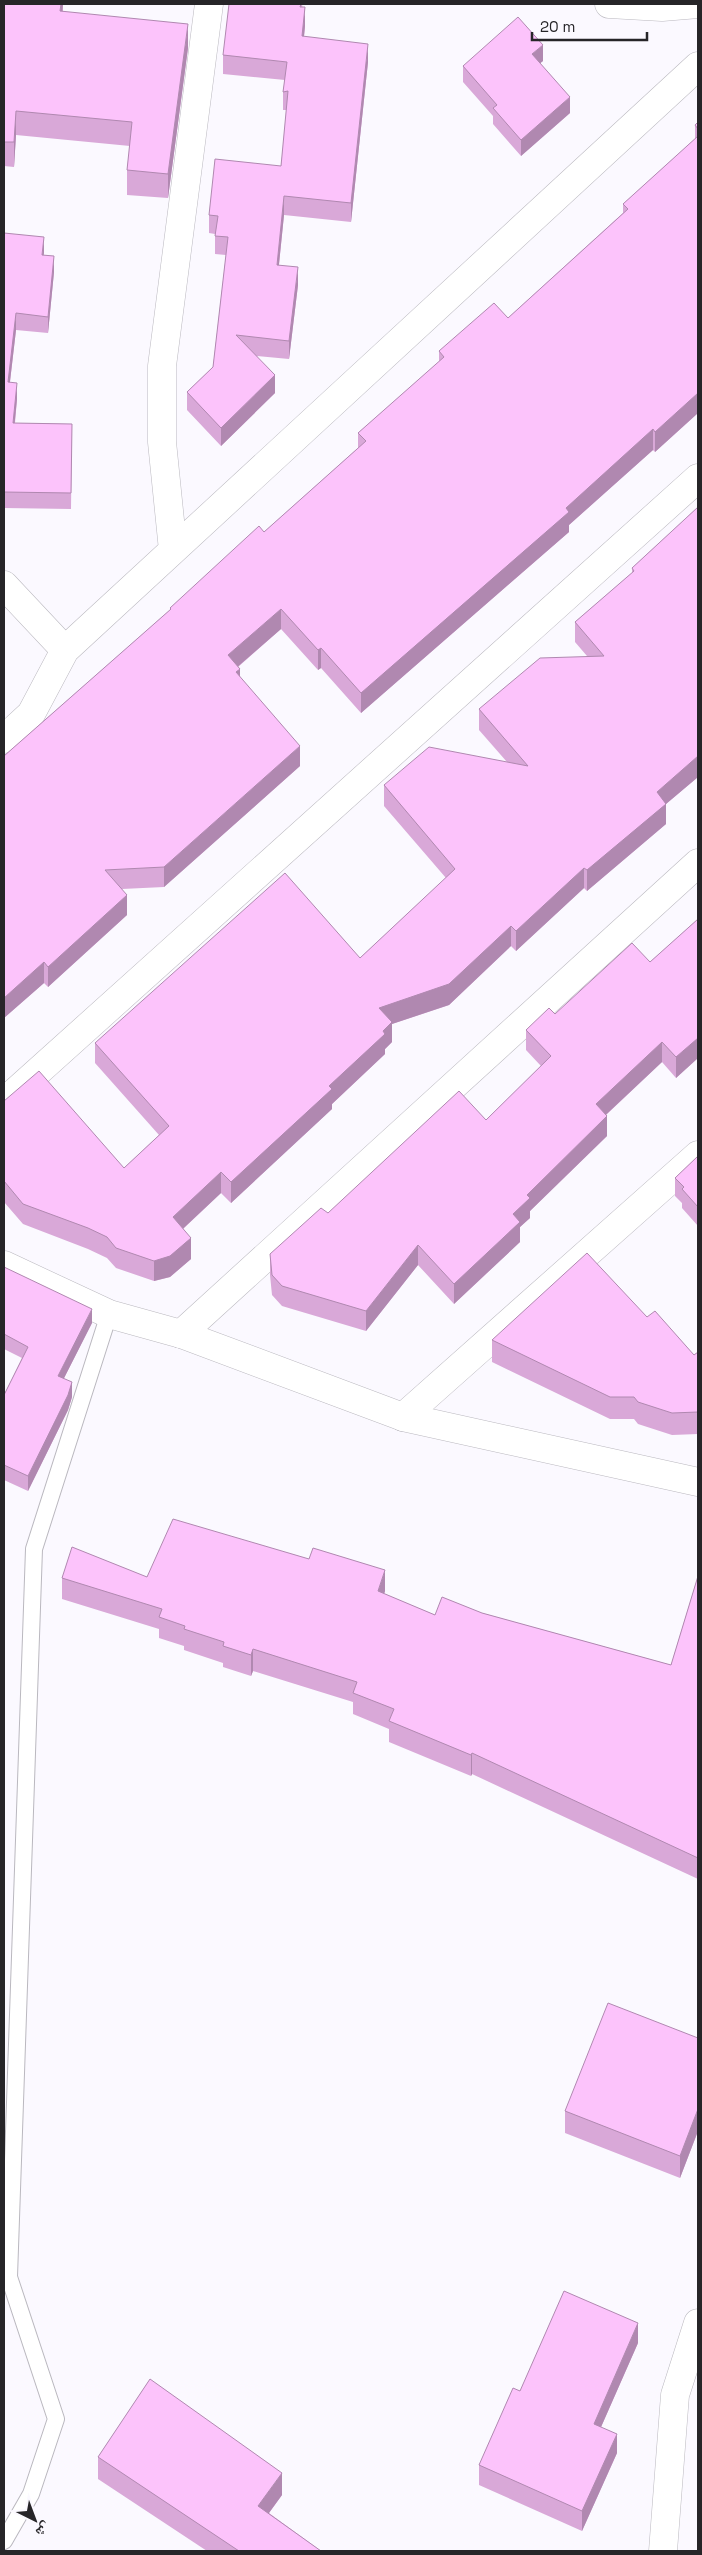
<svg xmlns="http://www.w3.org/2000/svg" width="702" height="2555" font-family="'Space Grotesk','Noto Naskh Arabic',sans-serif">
	<rect width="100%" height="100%" fill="#fbf9ff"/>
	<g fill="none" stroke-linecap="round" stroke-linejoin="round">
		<g stroke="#bab8bf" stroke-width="18">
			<path id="service" d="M4 2541 31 2494 56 2419 9 2277 34 1549 109 1314"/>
		</g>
		<g stroke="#bab8bf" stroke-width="29">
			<path id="minor" d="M609 4 662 7 698 4
				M173 550 162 442V366L209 4
				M4 585 65 650 698 66
				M4 739 31 714 65 650
				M4 1102 698 478
				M181 1334 698 863
				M403 1417 698 1155
				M663 2551 675 2395 698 2323"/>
		</g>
		<g stroke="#bab8bf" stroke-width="29">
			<path id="tertiary" d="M4 1265 109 1314 181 1334 403 1417 698 1482"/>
		</g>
		<use href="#service" stroke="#fff" stroke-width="16"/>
		<use href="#minor" stroke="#fff" stroke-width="28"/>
		<use href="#tertiary" stroke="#fff" stroke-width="28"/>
	</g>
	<path fill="#d9a8d8" d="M4 4H63V11L188 48 168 198 127 195V170L130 146 16 135 14 167 4 166Z
		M302 4 305 26 304 37 368 62 351 222 284 215 279 265 298 285 289 359 257 356 275 393 221 446 187 410V392L213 367 226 255 215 254V234L209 233V215L281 166 287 110H283V92L285 80 223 74V55Z
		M543 61 540 63 570 113 521 156 493 124V116L463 82V66Z
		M698 122V413L655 452 653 450 569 525V532L361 713 321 668 318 670 281 629 238 667 240 677 300 766 164 887 122 889 127 915 48 987 44 983 4 1018V1030V756L170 610V608L264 532 358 448V433L439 362V351L508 318 623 213V204L695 139V125Z
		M4 233 44 255 54 272 48 333 16 330 10 382 17 399 15 423 72 424 71 509 4 508Z
		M698 507V777L666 804V824L587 891 584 888 516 951 511 946 449 1005 392 1024V1042L385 1049V1054L332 1104V1109L231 1203 221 1193 183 1229 191 1259 170 1277 154 1281 116 1268 107 1258 88 1249 23 1224 4 1202V1101L124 1168 159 1135 95 1063V1043L360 958 446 878 384 806V785L507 762 479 730V709L587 656 575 642V622L632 573V568Z
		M698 919V1058L676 1078 662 1062 606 1115 607 1136 530 1211V1218L520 1227V1242L454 1304 418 1265 366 1331 282 1306 272 1295 270 1275V1254L328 1213 486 1120 541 1066 526 1050V1030L650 962Z
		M698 1156V1226L682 1208V1203L675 1196V1178Z
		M4 1267 92 1323 64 1378 72 1397 68 1410 28 1491 4 1480V1395L22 1358 4 1349Z
		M647 1317 694 1355 698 1352V1434L672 1435 638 1424 634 1419H610L492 1362V1340Z
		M698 1576V1879L472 1774 471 1776 389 1742V1729L353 1714V1702L253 1671 251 1676 223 1667V1663L184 1650V1646L159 1638V1629L62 1599V1578L147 1577 385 1591 384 1594 435 1615 482 1613 671 1665Z
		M698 2038V2131L680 2178 565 2133V2111Z
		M638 2343 601 2427 617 2453 582 2531 479 2485V2465L520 2391Z
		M98 2457 282 2495 269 2513 321 2551H207L98 2479Z"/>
	<path fill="#b088b0" d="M61 4H63L60 35V11Z
		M305 7V26L302 55V36Z
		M188 24V48L168 198V174Z
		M368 44V62L351 222V203Z
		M543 45V61L532 70V54Z
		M570 97V113L521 156V140Z
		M16 111V135L14 167V142Z
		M284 196V215L277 283V265Z
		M44 237V253L42 271V255Z
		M54 256V272L48 333V317Z
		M298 267V285L289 359V341Z
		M16 313V330L8 398V382Z
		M275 375V393L221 446V428Z
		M17 383V399L13 439V423Z
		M698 393V413L655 452V432Z
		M653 429V450L569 525V532L361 713V693Z
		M281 609V629L228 675V655Z
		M321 648V668L318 670V650Z
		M240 669V689L236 672Z
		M300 746V766L164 887V867Z
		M698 756V777L666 804V824L587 891V870L657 792Z
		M584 868V888L516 951V931Z
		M127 895V915L48 987V967Z
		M511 926V946L449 1005 392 1024V1042L385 1049V1054L332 1104V1109L231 1203V1182L379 1008Z
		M44 962V983L4 1018V1030V998Z
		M698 1038V1058L676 1078V1057Z
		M662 1042V1062L596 1124V1104Z
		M607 1116V1136L530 1211V1218L520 1227V1242L454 1304V1284L513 1214 527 1195Z
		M221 1172V1193L173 1238V1217Z
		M191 1238V1259L170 1277 154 1281V1261Z
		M418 1245V1265L366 1331V1311Z
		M92 1309V1323L58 1390V1376Z
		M72 1382V1397L68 1410 28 1491V1476Z
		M385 1570V1591L378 1613V1591Z
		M253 1649V1671L251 1676V1655Z
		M472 1753V1774L471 1776V1755Z
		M698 2109V2131L680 2178V2156Z
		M638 2323V2343L594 2443V2424Z
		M617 2434V2453L582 2531V2511Z
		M282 2473V2495L258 2528V2506Z"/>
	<path fill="#fcc3fb" stroke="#b088b0" d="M4 4H61L60 11 188 24 168 174 127 170 132 122 16 111 14 142H4Z
		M229 4H301L300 7H305L302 36 368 44 351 203 284 196 277 265 298 267 289 341 236 335 275 375 221 428 187 392 213 367 228 237 215 236 218 216 209 215 215 159 281 166 288 91 283 92 287 62 223 55Z
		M518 17 543 45 532 54 570 97 521 140 493 108 497 105 463 66Z
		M698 122V129L695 125Z
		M698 136V393L655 432 653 429 566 508 569 512 361 693 321 648 318 650 281 609 228 655 240 669 236 672 300 746 164 867 105 870 127 895 48 967 44 962 4 998V756L171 609 170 608 259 526 264 532 366 441 358 433 444 357 439 351 494 303 508 318 628 209 623 204Z
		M4 233 44 237 42 255 54 256 48 317 16 313 8 382 17 383 13 423 72 424 71 493 4 492Z
		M698 507V756L657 792 666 804 587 870 584 868 516 931 511 926 449 984 379 1008 392 1022 383 1031 385 1034 329 1086 332 1089 231 1182 221 1172 173 1217 191 1238 170 1256 154 1261 116 1248 107 1237 88 1228 23 1204 4 1181V1101L39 1071 124 1168 169 1126 95 1043 285 873 360 958 455 869 384 785 429 747 528 766 479 709 540 658 604 656 575 622 634 571 632 568Z
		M698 919V1038L676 1057 662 1042 596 1104 607 1116 527 1195 530 1198 513 1214 520 1222 454 1284 418 1245 366 1311 282 1286 272 1275 270 1254 321 1208 328 1213 459 1091 486 1120 551 1056 526 1030 549 1008 555 1014 632 943 650 962Z
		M698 1156V1207L682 1189 684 1187 675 1178Z
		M587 1253 647 1317 655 1311 694 1355 698 1352V1412L672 1413 638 1402 634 1397H610L492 1340Z
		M4 1267 92 1309 58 1376 72 1382 68 1395 28 1476 4 1465V1395L28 1347 4 1334Z
		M173 1519 309 1559 313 1548 385 1570 378 1591 435 1615 442 1597 482 1613 671 1665 698 1576V1858L472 1753 471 1755 389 1721 394 1709 353 1693 357 1682 253 1649 251 1655 223 1646 224 1642 184 1629 185 1626 159 1617 162 1609 62 1578 72 1547 147 1577Z
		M608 2003 698 2038V2109L680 2156 565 2111Z
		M564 2291 638 2323 594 2424 617 2434 582 2511 479 2465 513 2388 520 2391Z
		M150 2379 282 2473 258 2506 321 2551H239L98 2457Z"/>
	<rect width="702" height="2555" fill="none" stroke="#262528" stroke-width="10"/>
	<g transform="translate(35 2520) rotate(138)" stroke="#fbf9ff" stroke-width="4" paint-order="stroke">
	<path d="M0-4L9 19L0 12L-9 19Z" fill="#262528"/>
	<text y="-8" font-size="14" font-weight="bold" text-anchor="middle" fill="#262528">ش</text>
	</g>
	<path d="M532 32v8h115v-8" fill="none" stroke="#262528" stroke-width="2.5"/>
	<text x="540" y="32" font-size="15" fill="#262528" stroke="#fbf9ff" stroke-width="4" paint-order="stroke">20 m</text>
</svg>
